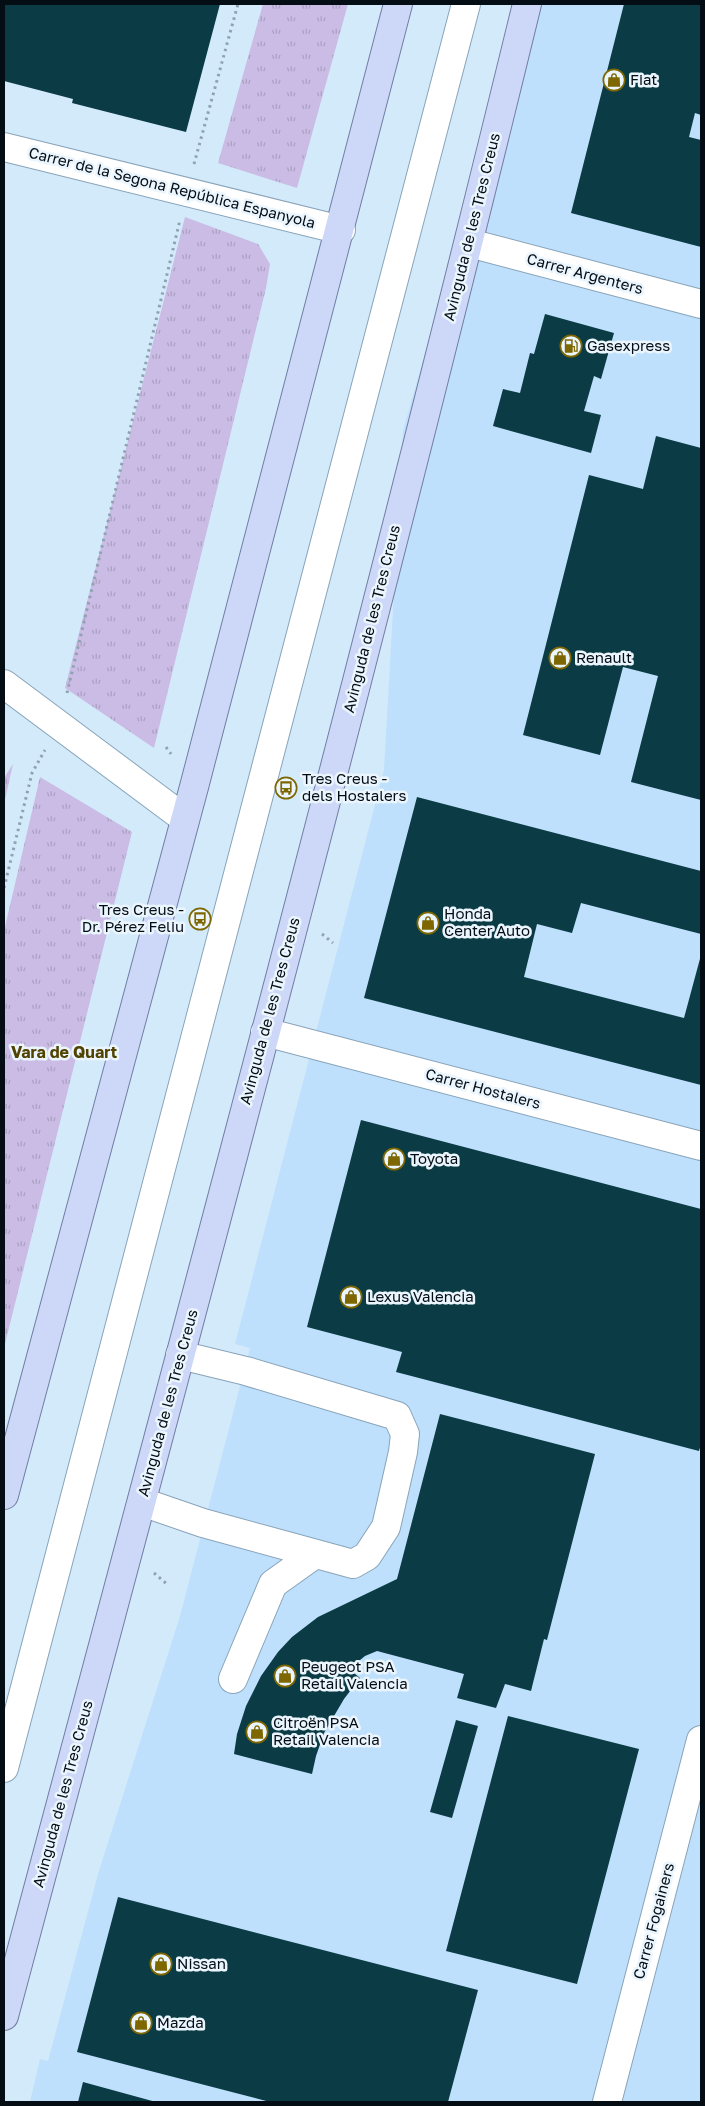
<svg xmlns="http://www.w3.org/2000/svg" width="705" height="2106" font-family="'Golos Text',sans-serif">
	<defs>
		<pattern id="grass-tufts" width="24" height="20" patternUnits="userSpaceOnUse" patternTransform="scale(1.25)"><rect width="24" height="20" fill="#cabce4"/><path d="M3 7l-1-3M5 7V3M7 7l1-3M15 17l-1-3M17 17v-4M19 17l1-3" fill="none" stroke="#aca0c3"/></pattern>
	</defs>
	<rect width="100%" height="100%" fill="#d3eafb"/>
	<path fill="#bee0fc" d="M524 4H701V2102H30L40 2059 48 2061 98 1874 180 1616 250 1348 235 1344 384 770 403 431Z"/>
	<path fill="url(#grass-tufts)" d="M263 4H348L297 188 218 163Z
		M185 217 258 244 270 264 266 288 154 748 65 688Z
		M13 764 4 804V778Z
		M40 777 132 832 4 1348V931Z"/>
	<path fill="#0b3b44" d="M4 4H220L186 132 72 103 73 99 4 81Z
		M624 4H701V115L695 113 689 137 701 140V247L571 213Z
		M545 314 614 333 601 379 594 376 584 411 601 415 591 453 493 426 503 389 520 393 530 353 534 354Z
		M656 436 701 448V800L631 782 658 676 623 667 600 755 523 735 589 475 643 489Z
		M417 797 701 871V934L581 903 572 933 537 924 524 977 684 1018 701 955V1085L364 998Z
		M361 1120 701 1209V1444L699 1451 396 1372 402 1352 307 1327Z
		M440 1414 595 1454 547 1640 544 1639 531 1691 505 1684 496 1708 457 1698 464 1674 377 1651 365 1656 349 1669 360 1678 344 1699 324 1733 316 1756 312 1774 234 1754 237 1734 246 1706 261 1676 278 1652 292 1637 318 1617 397 1579Z
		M508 1716 639 1749 577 1984 446 1951Z
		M456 1720 478 1726 452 1818 430 1812Z
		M118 1897 478 1990 448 2102H270L77 2052Z
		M83 2082 156 2102H78Z"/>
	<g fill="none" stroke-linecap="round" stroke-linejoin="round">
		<g stroke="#89a4b9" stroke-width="30">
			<path id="minor" d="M4 147 341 230
				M469 243 701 304
				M4 684 185 819
				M265 1032 701 1146
				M142 1502 203 1523 353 1564 367 1556 386 1527 403 1452 405 1434 397 1416 246 1371 180 1355
				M233 1679 273 1584 315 1554
				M4 1768 466 4
				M607 2102 701 1740"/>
		</g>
		<g stroke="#717ea4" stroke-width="30">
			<path id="major" d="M4 1495 194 787 398 4
				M4 2016C183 1347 363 677 527 4"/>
		</g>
		<path stroke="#90a2b1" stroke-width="3" stroke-dasharray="2.5 4" stroke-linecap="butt" d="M194 164 238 4
			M67 693 180 220
			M166 747 171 754
			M4 888 32 773 45 750
			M322 934 333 943
			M154 1573 168 1585"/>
		<use href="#minor" stroke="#fff" stroke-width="28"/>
		<use href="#major" stroke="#cdd7f7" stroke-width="28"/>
	</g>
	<defs>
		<g id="shop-ring" transform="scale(1.125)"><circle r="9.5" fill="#eaf5fe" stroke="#7e6700" stroke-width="1.5"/><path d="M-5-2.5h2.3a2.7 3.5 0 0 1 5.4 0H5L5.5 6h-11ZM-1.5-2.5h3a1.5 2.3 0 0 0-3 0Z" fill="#7e6700"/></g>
		<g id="fuel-ring" transform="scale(1.125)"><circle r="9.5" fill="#eaf5fe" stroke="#7e6700" stroke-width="1.5"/><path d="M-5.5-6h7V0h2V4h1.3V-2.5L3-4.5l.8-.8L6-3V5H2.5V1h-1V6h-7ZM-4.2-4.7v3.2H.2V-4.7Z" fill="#7e6700"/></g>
		<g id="bus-ring" transform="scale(1.125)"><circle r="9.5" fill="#eaf5fe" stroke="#7e6700" stroke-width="1.5"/><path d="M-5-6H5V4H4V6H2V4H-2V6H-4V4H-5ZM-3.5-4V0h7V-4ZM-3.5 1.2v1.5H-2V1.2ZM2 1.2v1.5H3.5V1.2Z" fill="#7e6700"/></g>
	</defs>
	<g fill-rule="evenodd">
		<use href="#shop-ring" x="614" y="80"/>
		<use href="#fuel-ring" x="571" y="346"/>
		<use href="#shop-ring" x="560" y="658"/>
		<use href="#bus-ring" x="286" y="788"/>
		<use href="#bus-ring" x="200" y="919"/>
		<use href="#shop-ring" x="428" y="923"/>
		<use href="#shop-ring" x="394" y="1159"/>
		<use href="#shop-ring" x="351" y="1297"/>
		<use href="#shop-ring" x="285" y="1676"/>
		<use href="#shop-ring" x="257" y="1732"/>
		<use href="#shop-ring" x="161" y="1964"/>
		<use href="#shop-ring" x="141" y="2023"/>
	</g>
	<g text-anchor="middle" stroke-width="5" stroke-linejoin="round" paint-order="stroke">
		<g font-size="15" fill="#040c14" stroke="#eaf5fe" text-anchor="start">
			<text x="630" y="85">Fiat</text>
			<text x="587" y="351">Gasexpress</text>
			<text x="576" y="663">Renault</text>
			<text x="302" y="784">Tres Creus -<tspan x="302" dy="17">dels Hostalers</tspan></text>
			<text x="184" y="915" text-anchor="end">Tres Creus -<tspan x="184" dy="17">Dr. Pérez Feliu</tspan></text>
			<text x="444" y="919">Honda<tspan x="444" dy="17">Center Auto</tspan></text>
			<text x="410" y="1164">Toyota</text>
			<text x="367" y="1302">Lexus Valencia</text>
			<text x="301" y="1672">Peugeot PSA<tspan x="301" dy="17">Retail Valencia</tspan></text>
			<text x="273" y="1728">Citroën PSA<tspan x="273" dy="17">Retail Valencia</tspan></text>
			<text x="177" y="1969">Nissan</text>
			<text x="157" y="2028">Mazda</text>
		</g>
		<g font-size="15" fill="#040c14" stroke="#eaf5fe">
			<text transform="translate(172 188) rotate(14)" y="5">Carrer de la Segona República Espanyola</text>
			<text transform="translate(472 227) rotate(-76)" y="5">Avinguda de les Tres Creus</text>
			<text transform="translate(585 274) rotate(15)" y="5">Carrer Argenters</text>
			<text transform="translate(372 619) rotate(-76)" y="5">Avinguda de les Tres Creus</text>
			<text transform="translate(270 1011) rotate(-75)" y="5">Avinguda de les Tres Creus</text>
			<text transform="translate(483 1089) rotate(15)" y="5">Carrer Hostalers</text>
			<text transform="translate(168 1403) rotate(-75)" y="5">Avinguda de les Tres Creus</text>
			<text transform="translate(63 1794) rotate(-75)" y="5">Avinguda de les Tres Creus</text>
			<text transform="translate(654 1921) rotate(-75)" y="5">Carrer Fogainers</text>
		</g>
		<g font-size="16" font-weight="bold" fill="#514200" stroke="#eaf5fe">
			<text x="64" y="1058">Vara de Quart</text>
		</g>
	</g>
	<rect width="705" height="2106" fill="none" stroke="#040c14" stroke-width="10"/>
</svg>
